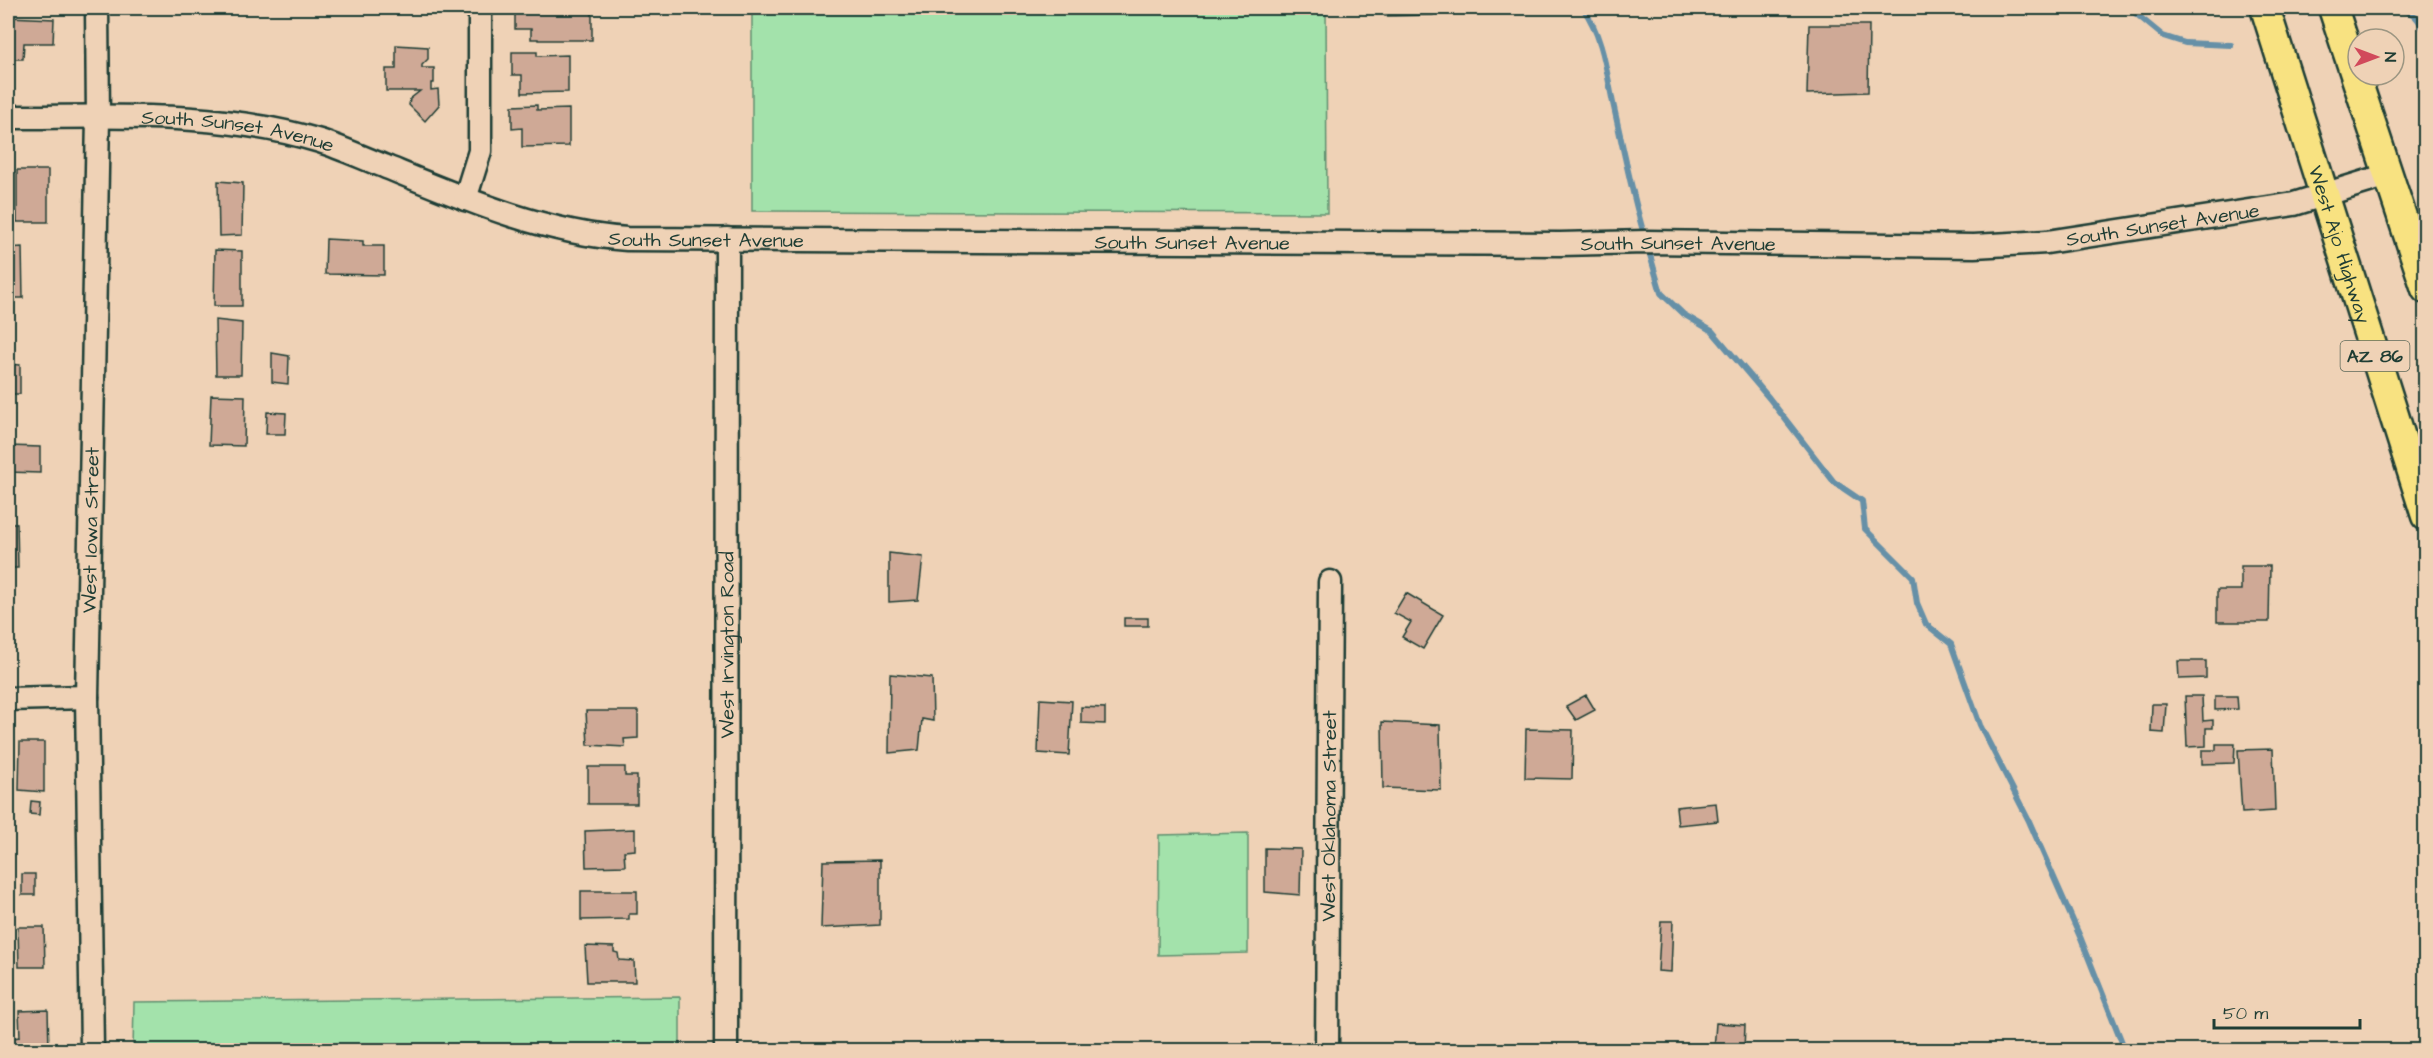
<svg xmlns="http://www.w3.org/2000/svg" width="2433" height="1058" font-family="'Architects Daughter',sans-serif">
	<rect width="100%" height="100%" fill="#efd2b6"/>
	<filter id="ink" filterUnits="userSpaceOnUse"><feTurbulence type="fractalNoise" baseFrequency=".0167" numOctaves="2"/><feDisplacementMap in="SourceGraphic" scale="12" xChannelSelector="R" yChannelSelector="G"/><feConvolveMatrix kernelMatrix="1 2 1 2 8 2 1 2 1" color-interpolation-filters="sRGB"/></filter>
	<g filter="url(#ink)">
		<path fill="#a3e2ab" stroke="#619070" stroke-width="1.5" d="M752 8H1326L1327 213 752 211Z
			M1248 833V953L1158 955 1159 835Z
			M680 997V1050H133L134 1002Z"/>
		<g fill="none" stroke-linecap="round" stroke-linejoin="round">
			<path stroke="#6690a7" stroke-width="6" d="M1583 8C1603 37 1606 69 1613 103 1623 148 1632 194 1645 238
				M2129 8 2163 36 2185 43 2231 45
				M2377 12C2402 7 2416 7 2426 35
				M1648 248 1661 293 1683 314 1712 331 1769 398 1834 482 1862 501 1865 529 1913 577 1917 603 1926 624 1951 644 1980 725 2029 821 2081 939 2125 1050"/>
		</g>
		<path fill="#cfa996" stroke="#1f3d34" stroke-width="1.5" d="M515 8H592V40H538V39H531V29H515Z
			M1385 8H1433V15L1385 16Z
			M8 17 54 19 53 43H24L23 59H8Z
			M1809 25H1869L1868 92 1807 94Z
			M396 45 428 47V59L422 65V68H434V83H431V90L438 89 439 105 425 121 409 105 410 99 420 91H386V69H396Z
			M512 52H537V56L568 55V92L522 93V75H512Z
			M537 105V110L569 109V146L522 147V128L512 129V106Z
			M17 170H48V222H17Z
			M218 181 243 183 242 235 219 236Z
			M326 239 363 241V246H384V275L325 274Z
			M22 247 23 298H8V248Z
			M215 250 242 251V306H214Z
			M215 320 242 323 241 375H216Z
			M8 328H11L12 350H8Z
			M272 353 289 356 288 384 272 382Z
			M8 364 20 365V394H8Z
			M211 395 245 396 244 446 209 445Z
			M267 412 286 413 285 434H266Z
			M8 446 40 447V473L8 472Z
			M8 523H17L18 568H8Z
			M889 553 923 557 918 600 889 602Z
			M2241 566H2270L2269 622H2217V590H2241Z
			M1406 593 1443 615 1423 649 1402 637 1411 622 1394 613Z
			M1124 618H1148V626H1124Z
			M2178 661H2206V678L2179 679Z
			M890 674 932 678 933 721 922 719 919 750 889 753Z
			M1586 695 1595 710 1576 720 1566 706Z
			M2185 696H2202L2203 721 2213 720V728H2206V746L2187 747Z
			M2215 696H2237L2238 709 2215 710Z
			M1040 699 1072 701 1069 755 1038 753Z
			M2152 704H2166L2164 733 2151 732Z
			M1081 707 1105 708V724L1081 723Z
			M586 711H638V738L624 739 625 747 588 745Z
			M1382 722 1440 725 1441 790 1383 788Z
			M1526 729 1573 730 1572 779 1525 778Z
			M20 742H44V792L19 790Z
			M2216 744H2235L2234 763 2202 764V750H2216Z
			M2273 749 2275 811 2242 813 2238 750Z
			M588 767H625V776H637V804H588Z
			M31 801 40 802 39 815 30 814Z
			M1716 803 1718 821 1678 825 1676 807Z
			M635 829V850L624 851 625 866 586 867 585 831Z
			M1265 848 1301 849 1300 895 1265 892Z
			M880 860V925L821 928 823 861Z
			M22 874H35V895H22Z
			M581 891H637V914H629V919L581 920Z
			M1661 921H1673L1671 972 1658 971Z
			M18 927H44L45 967H19Z
			M585 946 614 947V952L618 953 619 960 634 961 635 982H587Z
			M48 1010 49 1050H12V1038L20 1037 19 1011Z
			M1716 1023 1745 1025 1744 1050H1714Z"/>
		<g fill="none" stroke-linecap="round" stroke-linejoin="round">
			<g stroke="#1f3d34" stroke-width="27">
				<g id="minor">
					<path id="s1" d="M8 117C112 117 219 110 320 141 342 148 363 158 384 166 462 198 542 233 627 239L1560 244 1646 242 1974 246 2047 242 2294 204 2388 175"/>
					<path d="M465 199 480 151V8"/>
					<path d="M8 699 87 697"/>
					<path id="s2" d="M92 1050 87 697 98 117 97 8"/>
					<path id="s3" d="M726 1050 727 239"/>
					<path id="s4" d="M1327 1050 1330 582"/>
				</g>
			</g>
			<g stroke="#1f3d34" stroke-width="33">
				<g id="major">
					<path id="s5" d="M2265 8 2426 516"/>
					<path d="M2333 8 2426 289"/>
				</g>
			</g>
			<use href="#minor" stroke="#efd2b6" stroke-width="22"/>
			<use href="#major" stroke="#f8e281" stroke-width="28"/>
		</g>
	</g>
	<g text-anchor="middle" stroke-width="4.5" stroke-linejoin="round" paint-order="stroke">
		<rect fill="#efd2b6" stroke="#5d6a5b" stroke-width="1.5" x="2340.5" y="341" width="69" height="30" rx="4.5"/>
		<g font-size="18" font-weight="bold" fill="#1f3d34">
			<text x="2375" y="362">AZ 86</text>
		</g>
		<g font-size="20" fill="#1f3d34" stroke="#efd2b6">
			<text dy="7" stroke="none"><textPath href="#s1" startOffset="231">South Sunset Avenue</textPath></text>
			<text dy="7" stroke="none"><textPath href="#s1" startOffset="2175">South Sunset Avenue</textPath></text>
			<text dy="7" stroke="none"><textPath href="#s1" startOffset="717">South Sunset Avenue</textPath></text>
			<text dy="7" stroke="none"><textPath href="#s1" startOffset="1203">South Sunset Avenue</textPath></text>
			<text dy="7" stroke="none"><textPath href="#s1" startOffset="1689">South Sunset Avenue</textPath></text>
			<text dy="7" stroke="none"><textPath href="#s5" startOffset="248">West Ajo Highway</textPath></text>
			<text dy="7" stroke="none"><textPath href="#s2" startOffset="520">West Iowa Street</textPath></text>
			<text dy="7" stroke="none"><textPath href="#s3" startOffset="405">West Irvington Road</textPath></text>
			<text dy="7" stroke="none"><textPath href="#s4" startOffset="234">West Oklahoma Street</textPath></text>
		</g>
	</g>
	<rect width="2433" height="1058" fill="none" stroke="#efd2b6" stroke-width="30"/>
	<rect x="15" y="15" width="2403" height="1028" fill="none" stroke="#1f3d34" stroke-width="2" filter="url(#ink)"/>
	<g transform="translate(2376 57) rotate(90)"><circle r="28" fill="#efd2b6" stroke="#9c9682" stroke-width="1.5"/>
	<path d="M0-4.5L10 22L0 15L-10 22Z" fill="#d1495b"/>
	<text y="-9" font-size="16" font-weight="bold" text-anchor="middle" fill="#1f3d34">N</text>
	</g>
	<path d="M2214 1019v9h146v-9" fill="none" stroke="#1f3d34" stroke-width="3"/>
	<text x="2223" y="1019" font-size="18" fill="#1f3d34" stroke="#efd2b6" stroke-width="4.5" paint-order="stroke">50 m</text>
</svg>
